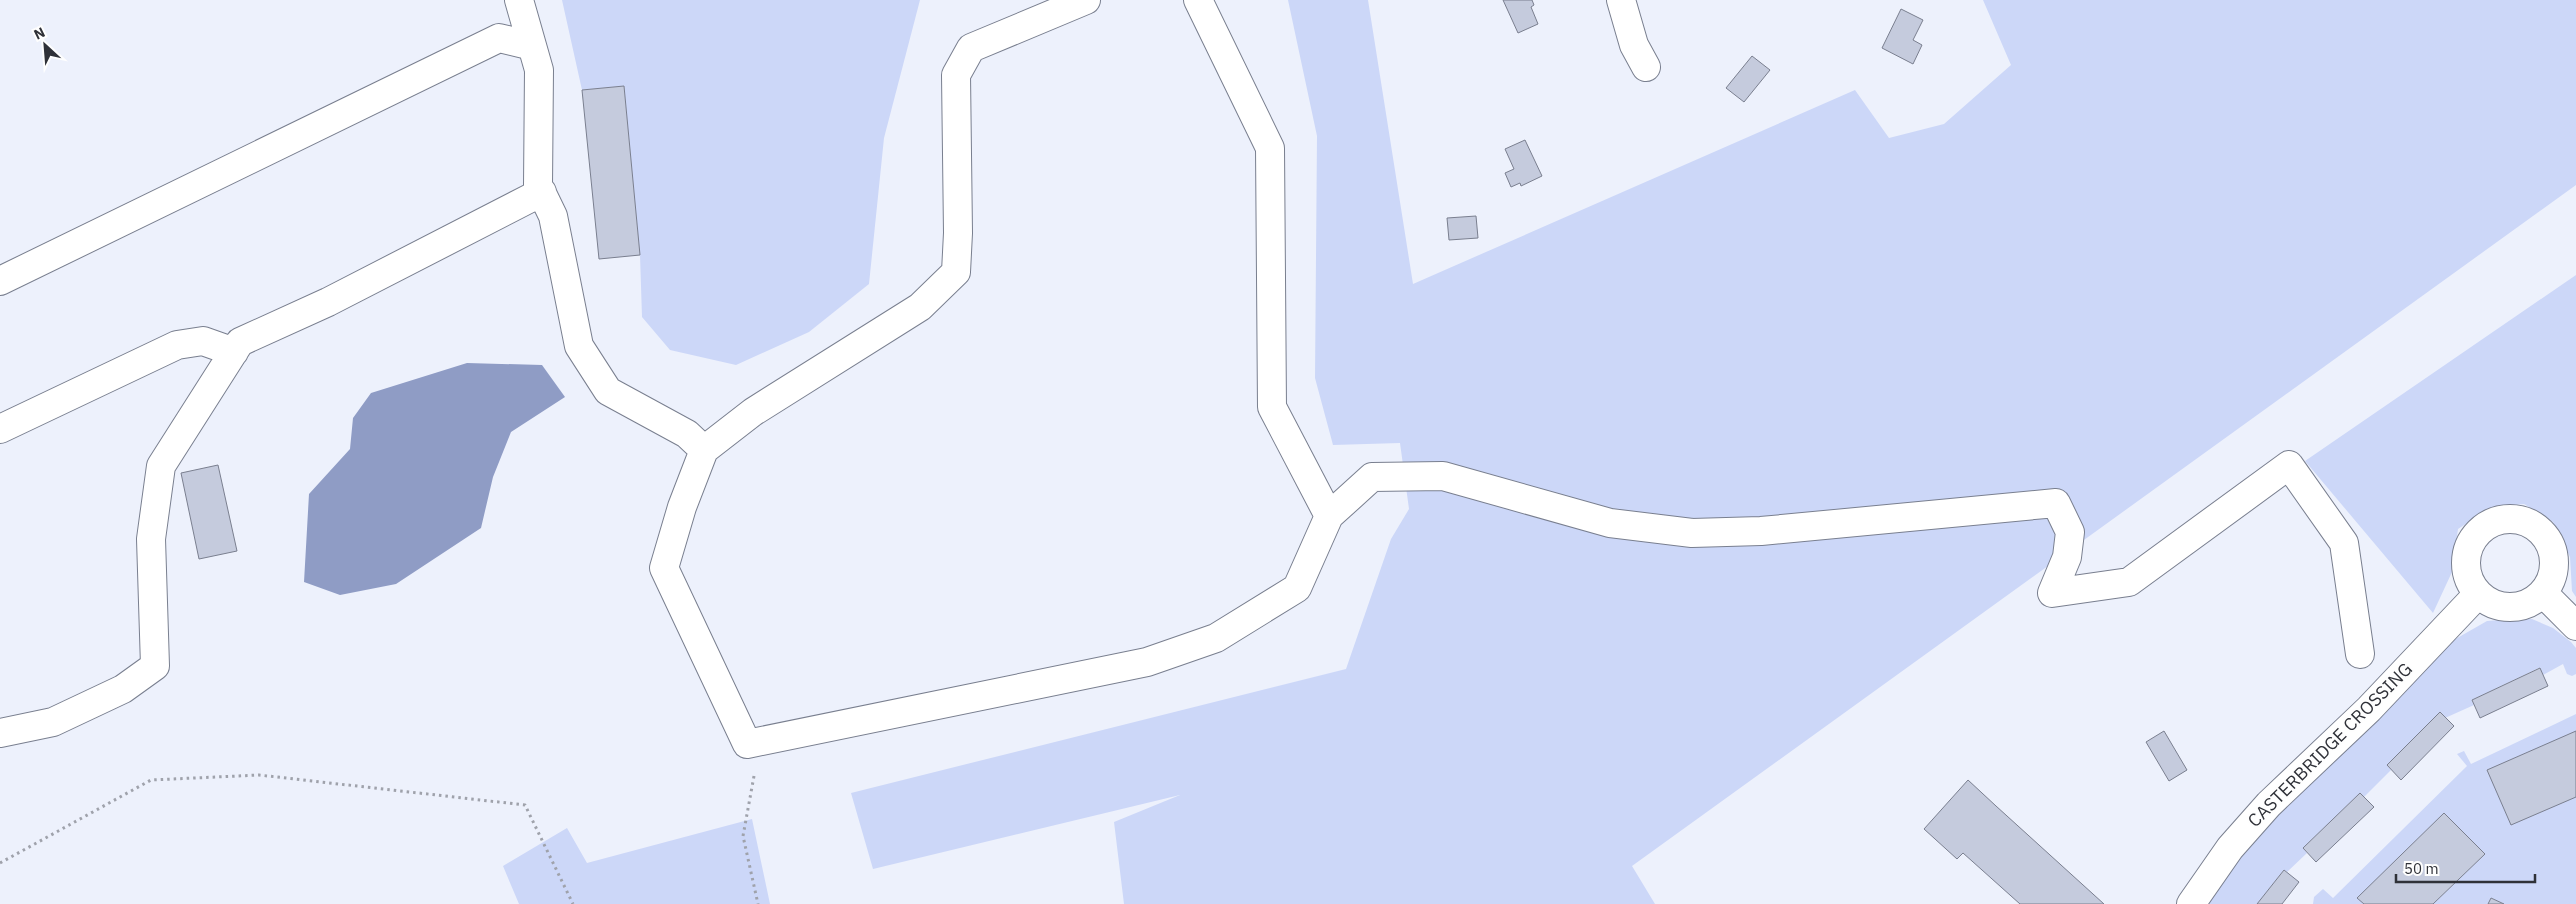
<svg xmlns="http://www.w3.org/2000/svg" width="2576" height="904" font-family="'IBM Plex Sans',sans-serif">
	<rect width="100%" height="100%" fill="#edf1fc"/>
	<path fill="#ccd7f8" d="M562 0H920L884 138 869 284 809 332 736 365 670 350 642 317 640 255 624 86 582 90Z
		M1288 0H1368L1413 284 1855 90 1889 138 1944 124 2011 65 1983 0H2576V185L1632 866 1655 904H1124L1114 822 1180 795 873 869 851 793 1346 669 1391 539 1409 509 1400 443 1333 445 1315 378 1317 136Z
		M2576 275V597L2572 591 2570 557 2553 522 2524 504 2492 507 2458 529 2452 572 2433 613 2305 461Z
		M2512 619H2532L2553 628 2571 642 2576 648V674L2572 676 2567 674 2563 664 2543 675 2539 668 2472 700 2474 705 2445 718 2440 712 2387 765 2391 770 2364 797 2360 793 2303 848 2307 853 2287 872 2284 870 2257 904H2205L2246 847 2300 790 2452 641 2487 621Z
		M2576 714V904H2504L2491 898 2488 904H2433L2485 854 2444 813 2358 898 2364 904H2313L2314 897 2323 889 2333 898 2467 766 2457 754 2464 751 2471 764Z
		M752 819 770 904H519L503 866 567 828 587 863Z"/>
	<path fill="#8f9cc5" d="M467 363 542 365 565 397 511 432 493 477 481 528 396 584 340 595 304 582 309 494 350 449 353 418 371 393Z"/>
	<path fill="#c5cbdd" stroke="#7a7f8f" d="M1503 0H1532L1534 5 1531 7 1538 24 1518 33Z
		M1901 9 1923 20 1913 40 1922 45 1913 64 1882 48Z
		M1752 56 1770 70 1744 102 1726 88Z
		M624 86 640 255 599 259 582 90Z
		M1525 140 1542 176 1521 186 1520 183 1511 187 1505 173 1514 169 1505 149Z
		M1476 216 1478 238 1449 240 1447 218Z
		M218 465 237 551 199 559 181 473Z
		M2540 668 2548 686 2480 718 2472 700Z
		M2440 712 2454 726 2401 780 2387 765Z
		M2164 731 2187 770 2169 781 2146 742Z
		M2576 731V797L2511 825 2487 770Z
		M1968 780 1996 806 2104 904H2020L1963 853 1957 859 1924 829Z
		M2360 793 2374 807 2316 862 2303 848Z
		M2444 813 2485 854 2433 904H2364L2357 898Z
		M2284 870 2299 882 2282 904H2257Z
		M2491 898 2504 904H2488Z"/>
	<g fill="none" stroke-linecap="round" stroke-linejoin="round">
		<g stroke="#797f8f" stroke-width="30">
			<path id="minor" d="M519 0 539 70 538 185 553 216 579 346 608 391 687 434 704 450
				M1086 0 971 48 956 75 958 233 956 272 920 307 753 412 704 450 682 507 664 568 747 744 1147 662 1216 638 1297 588 1329 516 1372 477 1443 476 1610 523 1692 533 1761 531 2056 503 2070 532 2067 557 2052 593 2129 582 2289 465 2344 543 2360 654
				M1198 0 1270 148 1272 407 1329 516
				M1621 0 1634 45 1646 67
				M0 281 499 38 532 46
				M0 429 177 345 203 341 234 352
				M2466 563a44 44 0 1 1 88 0a44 44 0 1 1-88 0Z
				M2543 593 2576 626
				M0 733 53 722 123 689 155 666 151 539 161 466 240 342 328 302 542 192
				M2191 904 2230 848 2269 804 2369 709 2478 594"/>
		</g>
		<path stroke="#9fa2ab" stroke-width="3" stroke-dasharray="2.5 4" stroke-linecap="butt" d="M754 776 743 836 758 904
			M0 863 151 780 259 775 525 805 573 904"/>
		<use href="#minor" stroke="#fff" stroke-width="28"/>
	</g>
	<g text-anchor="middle" stroke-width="4" stroke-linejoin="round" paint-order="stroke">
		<g font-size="18" fill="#2f3138" stroke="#fefefe">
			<text transform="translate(2330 745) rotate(-45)" y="6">CASTERBRIDGE CROSSING</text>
		</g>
	</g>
	<g transform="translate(45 45) rotate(334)" stroke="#fefefe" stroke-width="4" paint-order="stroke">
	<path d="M0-4L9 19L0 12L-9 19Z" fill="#2f3138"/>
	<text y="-8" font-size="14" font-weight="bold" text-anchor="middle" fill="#2f3138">N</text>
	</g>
	<path d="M2396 874v8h139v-8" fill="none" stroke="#2f3138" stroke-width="2.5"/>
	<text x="2404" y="874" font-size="15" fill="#2f3138" stroke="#fefefe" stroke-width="4" paint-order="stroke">50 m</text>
</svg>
